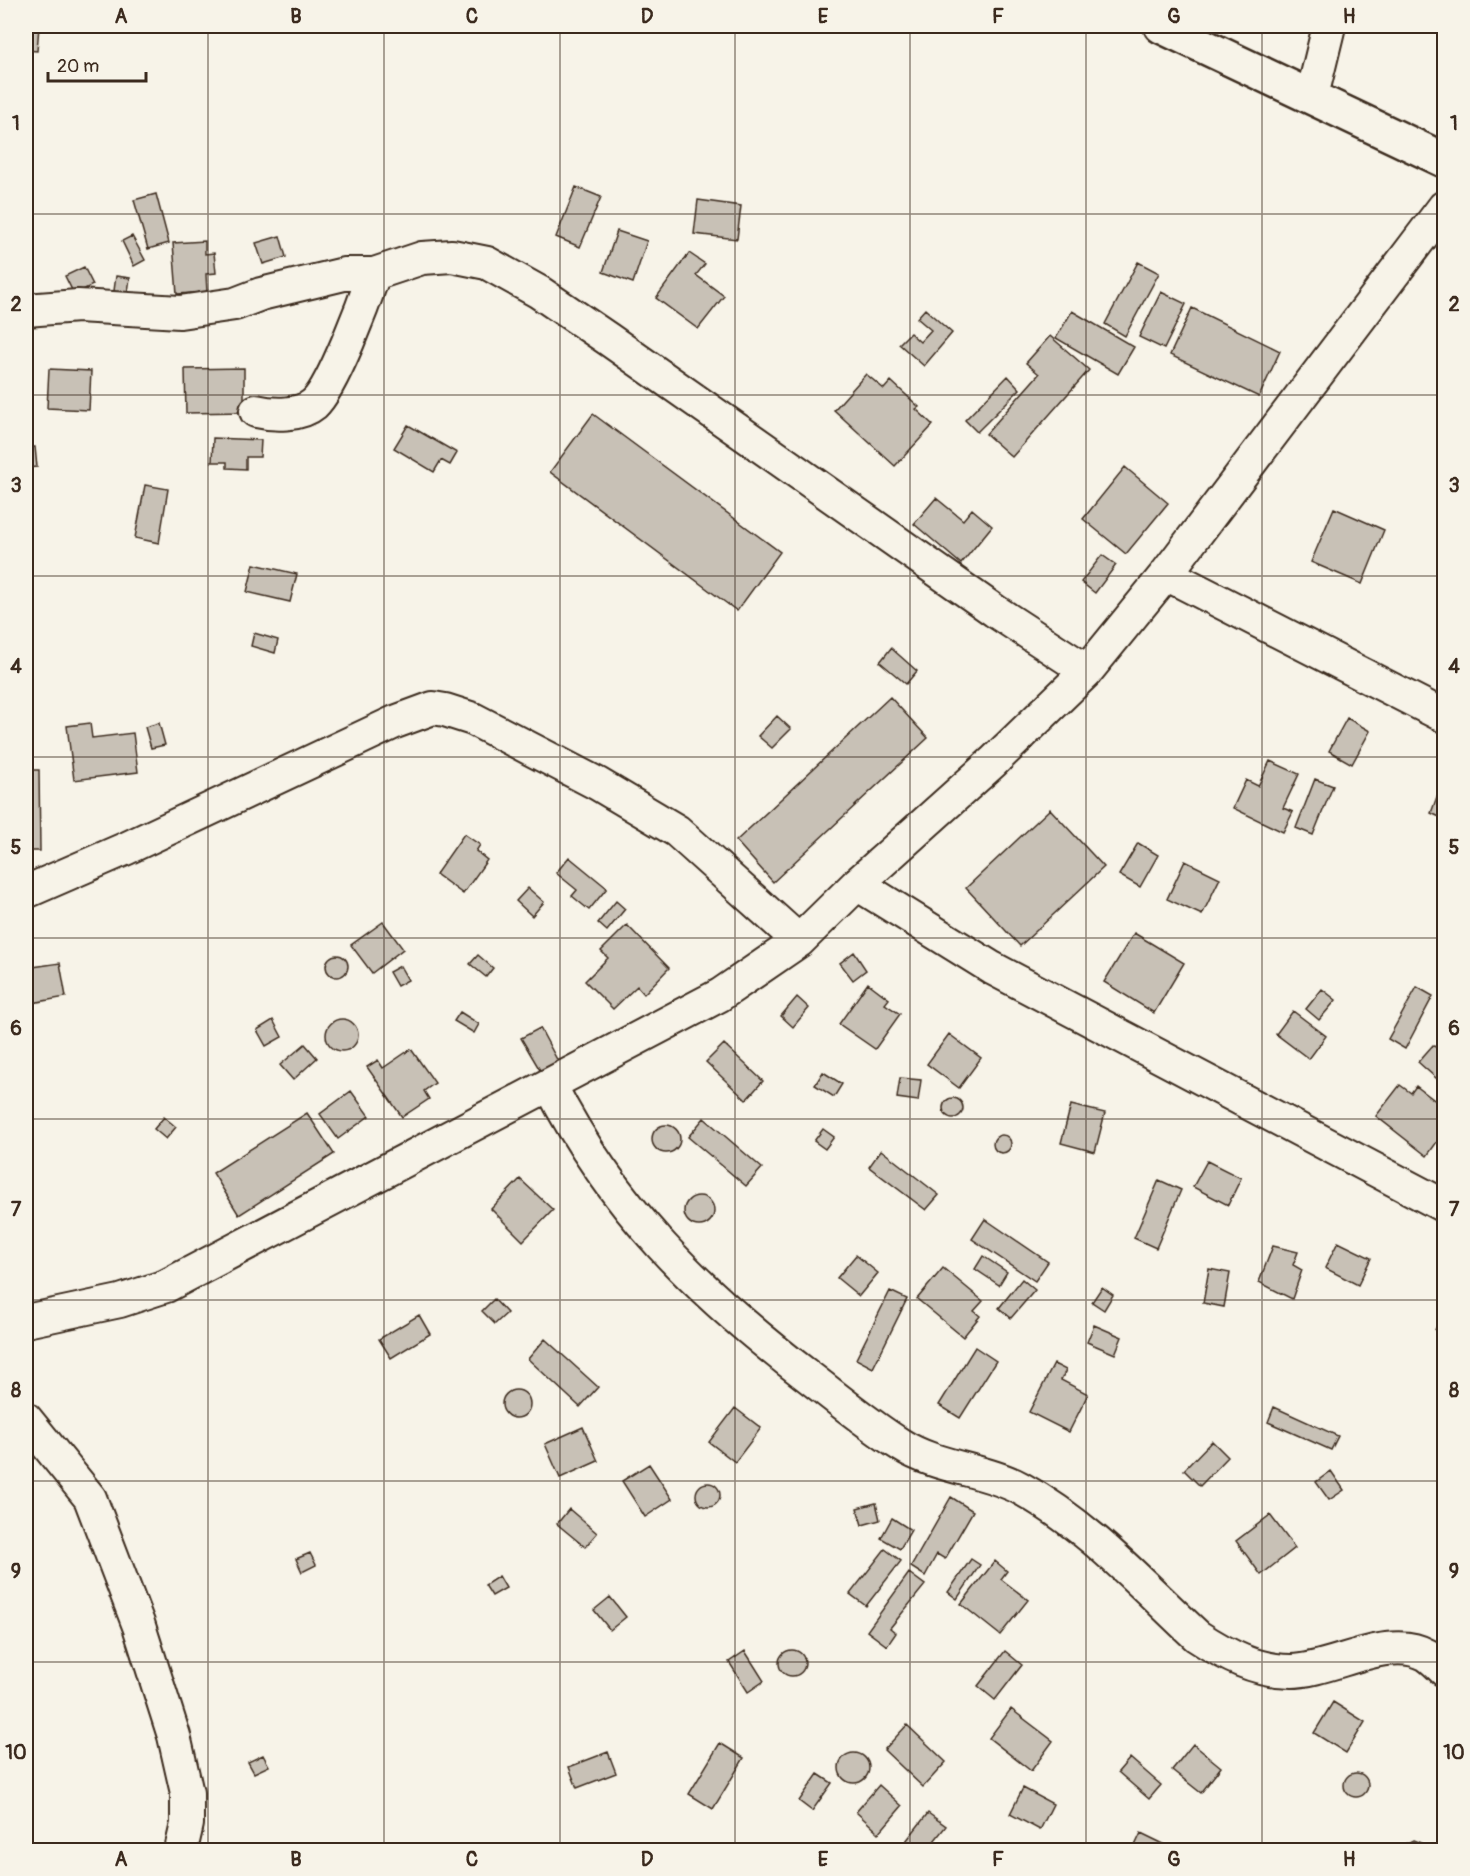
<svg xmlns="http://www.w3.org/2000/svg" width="1470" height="1876" font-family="Pangolin,sans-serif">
	<rect width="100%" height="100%" fill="#f7f3e8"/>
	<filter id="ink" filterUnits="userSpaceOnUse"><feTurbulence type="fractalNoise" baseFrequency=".0167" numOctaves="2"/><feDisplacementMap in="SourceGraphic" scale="12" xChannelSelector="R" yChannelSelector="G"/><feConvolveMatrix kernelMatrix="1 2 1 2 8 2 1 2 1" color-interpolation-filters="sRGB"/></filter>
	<g filter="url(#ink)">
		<path fill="#c8c1b6" stroke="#3b2a1e" stroke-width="1.5" d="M26 26H39L37 51 26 50Z
			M576 187 601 197 580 247 556 237Z
			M156 194 169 243 148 249 134 200Z
			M698 200 741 206 737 239 694 234Z
			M617 231 647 241 633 283 603 272Z
			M132 236 145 260 134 266 122 241Z
			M280 236 286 257 263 264 256 243Z
			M205 241V254L214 253 216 273 206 274 207 292 177 294 173 243Z
			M689 253 705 264 696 275 724 296 698 329 656 298Z
			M1138 262 1159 273 1125 336 1105 324Z
			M84 267 93 285 74 294 65 276Z
			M116 276 130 278 127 299 113 298Z
			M1161 292 1186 304 1164 349 1139 337Z
			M1192 308 1280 351 1259 397 1170 355Z
			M925 309 952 333 924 366 899 344 910 333 920 342 931 330 917 318Z
			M1072 311 1134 347 1118 374 1056 338Z
			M1050 336 1089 370 1012 457 986 434 1039 374 1026 363Z
			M244 368V412L186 413 185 369Z
			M49 369 91 371 89 410 47 408Z
			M866 374 884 389 891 381 919 407 916 409 933 425 895 466 834 410Z
			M1008 376 1020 389 977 432 965 420Z
			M593 414 780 552 737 611 550 472Z
			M408 425 457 453 450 465 441 460 434 472 394 448Z
			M213 438 261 440 260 457H246V469L227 468V462H212Z
			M26 447H35L37 467 26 468Z
			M1125 467 1168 503 1126 554 1083 519Z
			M145 485 168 489 159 543 135 538Z
			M936 498 963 520 972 509 992 526 961 564 914 524Z
			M1334 508 1384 530 1362 584 1311 562Z
			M1102 555 1116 565 1095 593 1081 582Z
			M254 564 297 574 290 602 247 592Z
			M254 633 278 640 275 653 251 646Z
			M891 648 917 671 906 684 880 662Z
			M890 697 928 738 773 882 736 841Z
			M777 716 791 729 772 748 758 736Z
			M1347 718 1370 731 1352 764 1329 751Z
			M90 723 92 738 133 733 138 772 74 780 67 726Z
			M159 723 165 745 151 748 145 727Z
			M1270 761 1299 774 1283 808 1293 812 1283 832 1233 808 1246 780 1258 786Z
			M26 770H39L40 851H26Z
			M1315 779 1333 786 1313 835 1296 828Z
			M1442 783 1444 784V819L1431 813Z
			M1050 809 1104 867 1020 946 966 888Z
			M464 834 480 845 476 851 487 860 463 894 436 874Z
			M1138 843 1158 855 1140 887 1119 875Z
			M569 857 607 888 589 910 572 896 577 890 556 873Z
			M1185 861 1220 878 1202 915 1167 899Z
			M528 888 544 902 532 916 516 901Z
			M616 901 625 909 607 931 598 923Z
			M383 922 403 949 372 973 351 945Z
			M627 925 669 968 644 994 637 986 613 1009 585 981 608 958 601 951Z
			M1134 933 1184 963 1154 1013 1104 982Z
			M854 952 866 970 853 980 840 963Z
			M326 966a11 11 0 1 1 22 0a11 11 0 1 1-22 0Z
			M478 955 493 968 486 977 470 964Z
			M60 963 66 997 26 1004V968Z
			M400 966 408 980 397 986 389 972Z
			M868 983 889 999 885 1004 900 1014 875 1049 839 1024Z
			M1417 987 1433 996 1405 1049 1388 1039Z
			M1322 989 1336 1000 1319 1020 1306 1009Z
			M797 997 809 1008 793 1027 781 1016Z
			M1293 1011 1326 1036 1309 1059 1276 1034Z
			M460 1012 479 1024 474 1033 454 1021Z
			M326 1035a16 16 0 1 1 32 0a16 16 0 1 1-32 0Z
			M273 1020 282 1037 266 1046 257 1030Z
			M540 1028 561 1067 544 1077 521 1038Z
			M949 1034 981 1058 959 1088 927 1064Z
			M305 1044 317 1058 293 1080 280 1065Z
			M724 1044 763 1081 746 1100 706 1062Z
			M1433 1045 1444 1055V1085L1418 1062Z
			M411 1049 435 1083 424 1091 429 1099 402 1117 367 1067 378 1060 383 1068Z
			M823 1072 842 1084 834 1097 815 1085Z
			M900 1078 921 1080 918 1101 897 1098Z
			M1400 1085 1411 1093 1416 1086 1442 1106 1438 1111 1444 1116V1132L1427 1156 1376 1116Z
			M351 1091 369 1116 338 1139 320 1114Z
			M943 1108a10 10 0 1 1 20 0a10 10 0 1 1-20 0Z
			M1071 1105 1105 1113 1095 1152 1061 1143Z
			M307 1113 334 1154 239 1215 213 1173Z
			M164 1117 176 1127 166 1139 154 1129Z
			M704 1118 762 1168 746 1186 688 1137Z
			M652 1139a14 14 0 1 1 28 0a14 14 0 1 1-28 0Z
			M823 1129 834 1137 825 1149 814 1141Z
			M993 1144a9 9 0 1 1 18 0a9 9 0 1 1-18 0Z
			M881 1150 939 1195 926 1210 869 1167Z
			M1207 1161 1241 1178 1228 1205 1193 1187Z
			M520 1179 553 1210 523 1241 491 1209Z
			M1159 1180 1181 1190 1156 1248 1134 1238Z
			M684 1211a15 15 0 1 1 30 0a15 15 0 1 1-30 0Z
			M985 1219 1048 1262 1035 1281 972 1239Z
			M1338 1242 1371 1258 1358 1285 1325 1268Z
			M1273 1246 1298 1252 1293 1265 1302 1270 1292 1299 1259 1282Z
			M856 1255 878 1273 859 1296 837 1278Z
			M983 1256 1007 1272 999 1285 975 1269Z
			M943 1268 983 1301 974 1311 980 1316 963 1337 917 1299Z
			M1209 1269 1230 1273 1224 1307 1203 1303Z
			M1022 1279 1035 1290 1011 1318 999 1308Z
			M1102 1287 1113 1295 1104 1310 1092 1302Z
			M890 1291 907 1299 873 1368 856 1359Z
			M494 1299 507 1313 495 1324 482 1311Z
			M1444 1313V1335L1435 1330Z
			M419 1315 430 1334 391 1358 379 1339Z
			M1094 1325 1122 1337 1115 1354 1087 1342Z
			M545 1339 598 1387 580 1407 528 1359Z
			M975 1347 996 1361 960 1418 939 1405Z
			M1054 1364 1066 1370 1061 1380 1088 1394 1069 1432 1029 1412Z
			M502 1404a14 14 0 1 1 28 0a14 14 0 1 1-28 0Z
			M1274 1407 1338 1436 1331 1450 1268 1422Z
			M735 1408 761 1428 735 1462 709 1442Z
			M583 1427 598 1461 560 1478 545 1444Z
			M1212 1441 1228 1457 1200 1486 1184 1470Z
			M649 1464 672 1499 645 1517 622 1481Z
			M1331 1471 1344 1490 1329 1500 1316 1482Z
			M696 1495a12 12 0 1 1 24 0a12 12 0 1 1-24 0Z
			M951 1497 973 1511 945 1559 937 1554 925 1576 911 1567Z
			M876 1503 880 1520 862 1525 857 1508Z
			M569 1509 597 1533 585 1547 557 1524Z
			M1270 1515 1295 1548 1261 1575 1236 1541Z
			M892 1518 911 1530 900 1549 881 1538Z
			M885 1549 901 1561 866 1606 850 1594Z
			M310 1553 316 1565 302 1572 296 1559Z
			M971 1559 980 1565 957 1599 948 1592Z
			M995 1561 1007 1571 1001 1579 1028 1600 1000 1635 961 1604Z
			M909 1573 925 1585 890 1628 896 1633 887 1646 867 1631Z
			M499 1576 506 1588 492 1596 485 1585Z
			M610 1597 626 1617 610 1630 594 1610Z
			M779 1663a13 13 0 1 1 26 0a13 13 0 1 1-26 0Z
			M745 1651 764 1681 748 1692 729 1662Z
			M1005 1651 1022 1665 995 1700 978 1686Z
			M1333 1702 1365 1722 1346 1753 1314 1733Z
			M1011 1709 1053 1741 1031 1771 989 1738Z
			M907 1725 946 1762 923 1787 884 1750Z
			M720 1743 744 1758 713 1809 689 1794Z
			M1193 1744 1221 1767 1201 1793 1172 1770Z
			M608 1752 616 1773 577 1788 569 1767Z
			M839 1768a15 15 0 1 1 30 0a15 15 0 1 1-30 0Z
			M263 1755 269 1766 254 1773 248 1762Z
			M1130 1758 1161 1785 1149 1799 1118 1772Z
			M1344 1785a12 12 0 1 1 24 0a12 12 0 1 1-24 0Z
			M818 1774 832 1783 812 1811 799 1801Z
			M879 1785 902 1806 879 1833 856 1812Z
			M1023 1788 1053 1804 1040 1830 1010 1814Z
			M928 1813 946 1826 927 1850H899Z
			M1141 1833 1176 1850H1133Z
			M1413 1840 1421 1843 1425 1850H1403L1405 1844Z"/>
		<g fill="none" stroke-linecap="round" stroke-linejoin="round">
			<g stroke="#3b2a1e" stroke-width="36">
				<path id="street" d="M1312 96 1329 26
					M26 310 78 306 180 312 235 304 261 294 344 274H374L422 258 452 256 487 263 539 292 608 339 995 611 1087 671
					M256 411C273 415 300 416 314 404 333 387 365 300 374 274
					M1166 574 1444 716
					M857 884 992 968 1444 1206
					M26 892 127 848 395 722 433 708 445 710 473 719 598 784 677 831 799 941
					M550 1085C614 1210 699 1293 809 1377 839 1400 869 1425 901 1445 935 1467 987 1470 1020 1488 1088 1525 1141 1584 1197 1636 1226 1655 1256 1671 1291 1671 1331 1671 1389 1633 1427 1655 1433 1659 1439 1665 1444 1670
					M26 1321 120 1301 166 1286 720 995 799 941 857 884 993 762 1087 671 1166 574 1444 207
					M26 1419 90 1498 139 1626 174 1736 187 1793V1824L181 1850"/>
			</g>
			<g stroke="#3b2a1e" stroke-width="38">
				<path id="highway" d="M1161 26 1444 160"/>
			</g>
			<use href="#street" stroke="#f7f3e8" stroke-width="32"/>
			<use href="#highway" stroke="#f7f3e8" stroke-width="33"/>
		</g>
	</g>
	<path fill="none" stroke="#3b2a1e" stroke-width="1.5" stroke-opacity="0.55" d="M208 26V1850M384 26V1850M560 26V1850M735 26V1850M910 26V1850M1086 26V1850M1262 26V1850M26 214H1444M26 395H1444M26 576H1444M26 757H1444M26 938H1444M26 1119H1444M26 1300H1444M26 1481H1444M26 1662H1444"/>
	<rect width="1470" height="1876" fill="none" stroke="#f7f3e8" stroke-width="66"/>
	<path d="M48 72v9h98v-9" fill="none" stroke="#3b2a1e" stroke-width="3"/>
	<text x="57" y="72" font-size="18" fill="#3b2a1e" stroke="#f7f3e8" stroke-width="4.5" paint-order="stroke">20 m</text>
	<rect x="33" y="33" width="1404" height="1810" fill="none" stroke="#3b2a1e" stroke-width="2"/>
	<g font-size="20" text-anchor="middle" font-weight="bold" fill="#3b2a1e">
		<text x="121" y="23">A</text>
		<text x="296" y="23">B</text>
		<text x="472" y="23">C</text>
		<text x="647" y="23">D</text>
		<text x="823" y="23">E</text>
		<text x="998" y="23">F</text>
		<text x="1174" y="23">G</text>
		<text x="1349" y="23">H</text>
		<text x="16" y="130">1</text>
		<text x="1454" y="130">1</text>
		<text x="16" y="311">2</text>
		<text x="1454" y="311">2</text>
		<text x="16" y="492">3</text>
		<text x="1454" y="492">3</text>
		<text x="16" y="673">4</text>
		<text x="1454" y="673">4</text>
		<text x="16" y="854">5</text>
		<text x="1454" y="854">5</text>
		<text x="16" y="1035">6</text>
		<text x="1454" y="1035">6</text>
		<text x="16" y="1216">7</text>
		<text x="1454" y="1216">7</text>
		<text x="16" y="1397">8</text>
		<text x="1454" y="1397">8</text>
		<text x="16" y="1578">9</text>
		<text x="1454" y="1578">9</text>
		<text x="16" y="1759">10</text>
		<text x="1454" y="1759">10</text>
		<text x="121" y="1866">A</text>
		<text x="296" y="1866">B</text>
		<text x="472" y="1866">C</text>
		<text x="647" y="1866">D</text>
		<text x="823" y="1866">E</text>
		<text x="998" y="1866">F</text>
		<text x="1174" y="1866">G</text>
		<text x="1349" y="1866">H</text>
	</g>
</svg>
